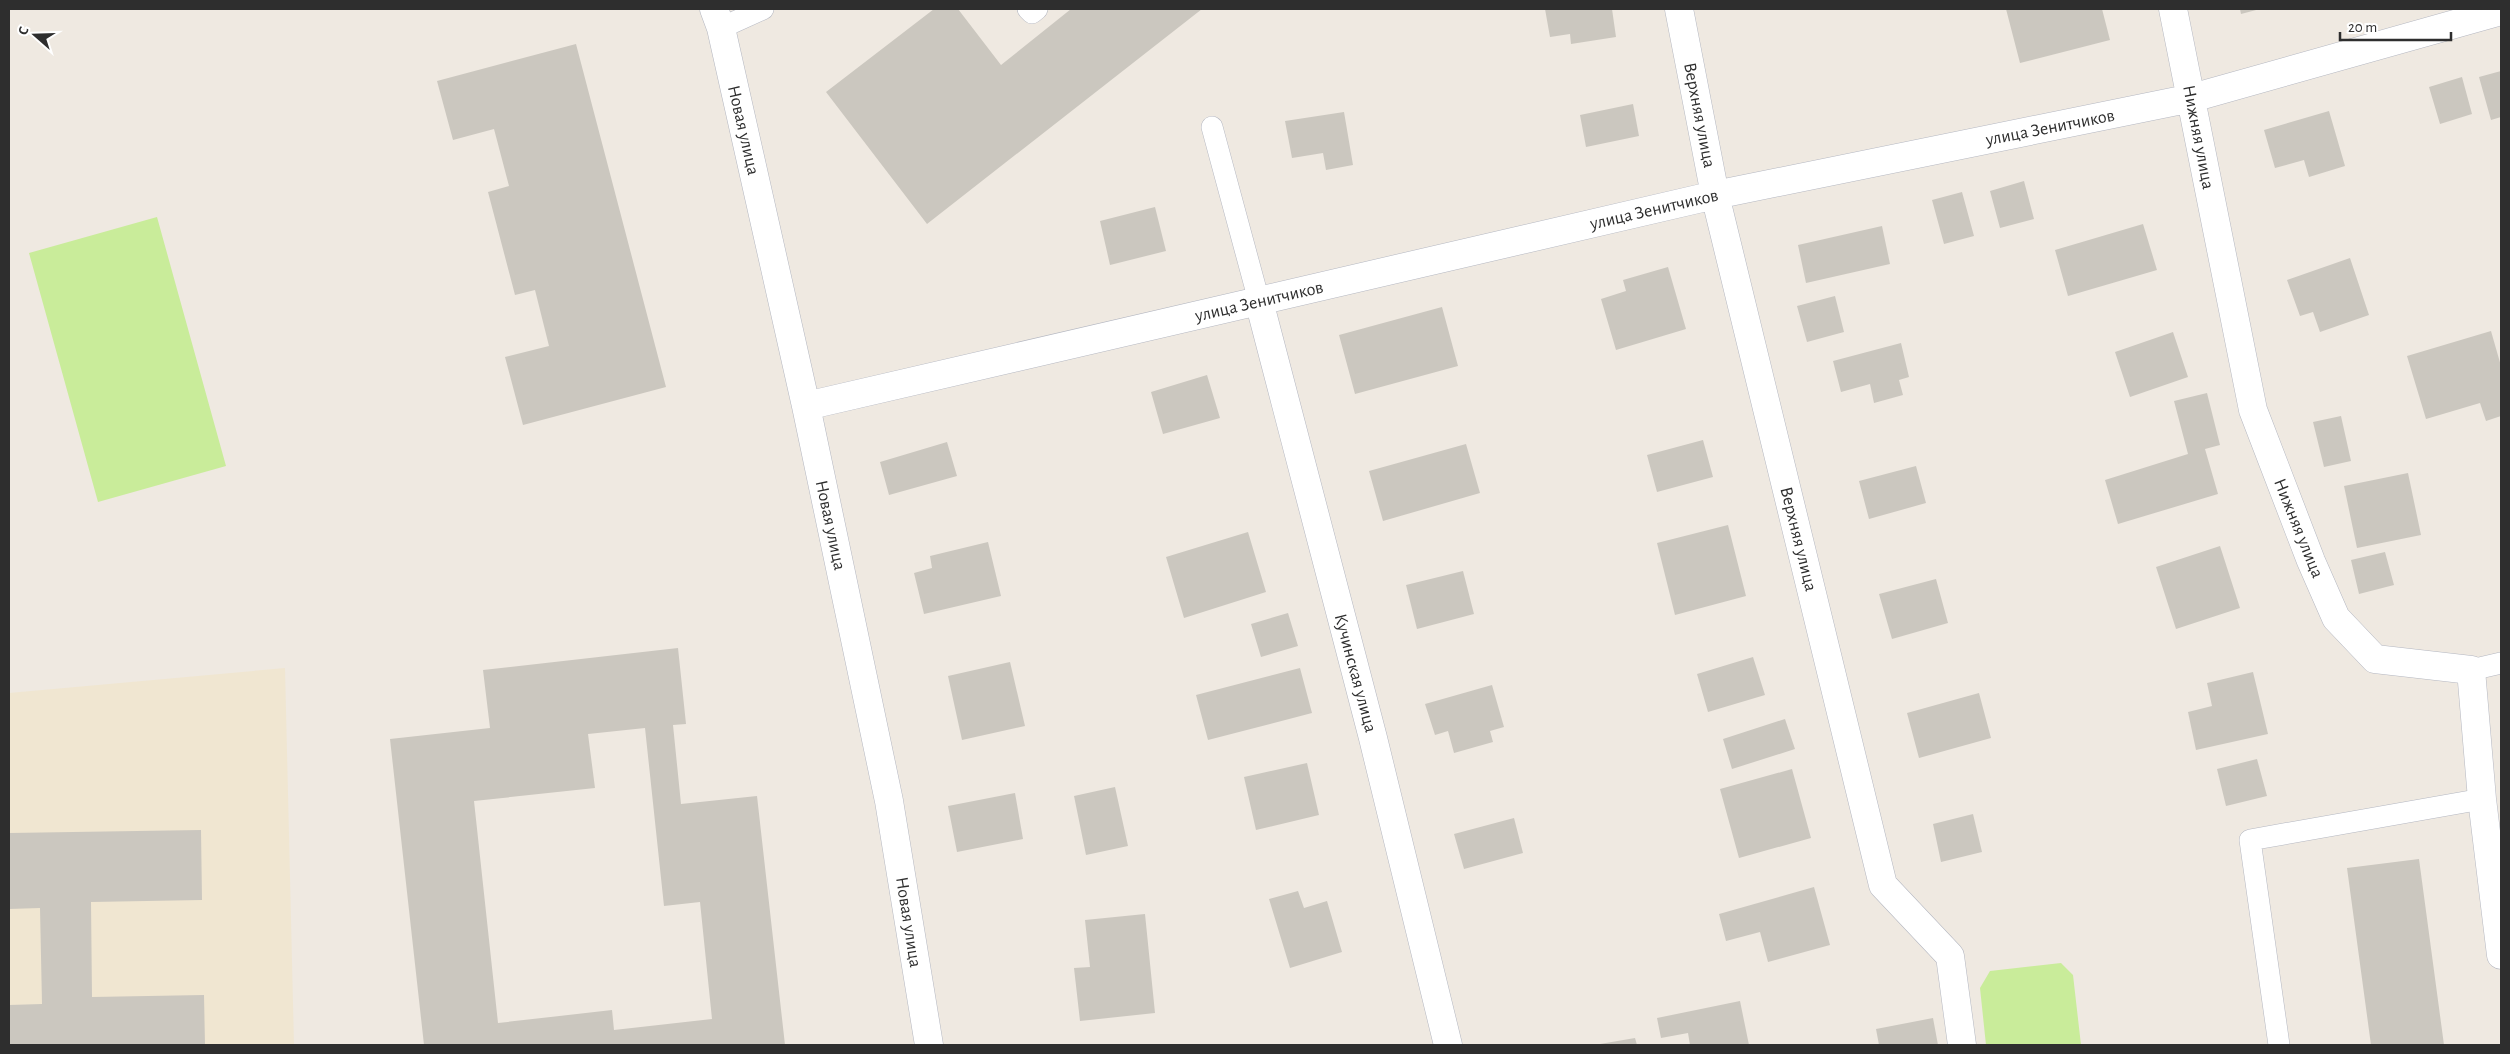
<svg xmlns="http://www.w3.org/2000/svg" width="2510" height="1054" font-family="'Alegreya Sans',sans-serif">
	<rect width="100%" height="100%" fill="#efe9e1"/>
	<path fill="#f0e6d1" d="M285 668 294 1045H9V693Z"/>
	<path fill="#c9ec9a" d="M157 217 226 466 98 502 29 253Z
		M2061 963 2073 975 2081 1045H1986L1980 988 1990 971Z"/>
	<path fill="#cbc7bf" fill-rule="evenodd" d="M934 9H958L1001 65 1071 9H1202L927 224 826 92Z
		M1545 9H1612L1616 37 1571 44 1570 34 1550 37Z
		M2006 9H2102L2110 40 2020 63Z
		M2240 9H2260L2241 14Z
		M576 44 666 387 523 425 505 357 549 346 535 290 515 295 488 192 509 186 494 129 453 140 437 81Z
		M2501 71V117L2491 120 2479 77Z
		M2462 77 2472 114 2440 124 2429 87Z
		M1633 104 1639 136 1586 147 1580 115Z
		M2329 111 2345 166 2309 177 2304 160 2275 168 2264 130Z
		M1344 112 1353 165 1326 170 1323 153 1292 158 1285 121Z
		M2024 181 2034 219 2000 228 1990 191Z
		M1962 192 1974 236 1944 244 1932 200Z
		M1155 207 1166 251 1110 265 1100 221Z
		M2143 224 2157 270 2068 296 2055 250Z
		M1882 226 1890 264 1806 283 1798 245Z
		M2350 258 2369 315 2320 332 2313 312 2300 316 2287 280Z
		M1668 267 1686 329 1616 350 1601 299 1626 291 1623 280Z
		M1835 296 1844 332 1807 342 1797 306Z
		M1442 307 1458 366 1355 394 1339 335Z
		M2491 331 2501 366V416L2486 421 2480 403 2426 419 2407 356Z
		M2173 332 2188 377 2130 397 2115 352Z
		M1901 343 1909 377 1899 380 1903 395 1874 403 1870 384 1841 392 1833 361Z
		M1207 375 1220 418 1163 434 1151 392Z
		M2207 393 2220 445 2205 449 2218 494 2118 524 2105 480 2188 454 2174 401Z
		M2341 416 2351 461 2324 467 2313 422Z
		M1703 440 1713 477 1657 492 1647 455Z
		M947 442 957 476 889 495 880 462Z
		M1466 444 1480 493 1383 521 1369 471Z
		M1916 466 1926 503 1869 519 1859 481Z
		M2408 473 2421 535 2357 548 2344 486Z
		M1728 525 1746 596 1675 615 1657 543Z
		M1248 532 1266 592 1184 618 1166 557Z
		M988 542 1001 596 924 614 914 573 932 568 930 556Z
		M2220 546 2240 608 2176 629 2156 567Z
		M2385 552 2394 585 2359 594 2351 560Z
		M1463 571 1474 614 1417 629 1406 585Z
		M1936 579 1948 623 1892 639 1879 594Z
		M1288 613 1298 646 1261 657 1251 624Z
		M678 648 686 724 673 725 681 804 757 796 785 1045H424L390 739 490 728 483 670ZM645 728 664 906 700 902 712 1019 614 1030 612 1010 498 1023 474 801 595 788 588 734Z
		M1753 657 1765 695 1708 712 1697 674Z
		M1010 662 1025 726 962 740 948 676Z
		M1300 668 1312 713 1208 740 1196 695Z
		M2253 672 2268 734 2196 750 2188 712 2212 706 2207 683Z
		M1492 685 1504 727 1490 731 1493 742 1454 753 1448 731 1435 735 1425 704Z
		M1979 693 1991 738 1919 758 1907 713Z
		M1785 719 1795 749 1732 769 1723 739Z
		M2257 759 2267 796 2226 806 2217 769Z
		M1307 763 1319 815 1256 830 1244 777Z
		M1792 769 1811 838 1739 858 1720 789Z
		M1115 787 1128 846 1086 855 1074 796Z
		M1015 793 1023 839 957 852 948 806Z
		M1973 814 1982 852 1941 862 1933 824Z
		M1514 818 1523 853 1464 869 1454 834Z
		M201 830 202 900 91 902 92 997 204 995 205 1045H9V1005L42 1004 40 908 9 909V833Z
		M2419 859 2444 1045H2371L2347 868Z
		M1814 887 1830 945 1768 962 1760 932 1726 941 1719 914Z
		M1298 891 1304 908 1327 901 1342 952 1290 968 1269 899Z
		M1145 914 1155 1013 1080 1021 1074 968 1090 967 1085 920Z
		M1740 1001 1749 1045H1690L1688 1033 1661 1038 1657 1018Z
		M1933 1018 1938 1045H1879L1876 1029Z
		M1635 1038 1637 1045H1600V1044Z"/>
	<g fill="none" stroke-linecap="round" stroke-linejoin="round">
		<g stroke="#b4b7c1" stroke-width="22">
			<path id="service" d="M1028 9 1032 13 1037 9
				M721 28 763 9
				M1212 127 1259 301
				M2471 670 2501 663
				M2279 1045 2250 840 2482 799"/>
		</g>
		<g stroke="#b4b7c1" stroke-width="29">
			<path id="minor" d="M714 9 721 28 806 406 889 801 929 1045
				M1679 9 1715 195 1883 885 1950 956 1962 1045
				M2173 9 2253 410 2311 561 2336 618 2375 659 2471 670 2482 799 2501 955
				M1259 301 1373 738 1448 1045
				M806 406 1715 195 2192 98 2501 11"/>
		</g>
		<use href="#service" stroke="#fff" stroke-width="21"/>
		<use href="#minor" stroke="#fff" stroke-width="28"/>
	</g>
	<g text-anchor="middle" stroke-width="4.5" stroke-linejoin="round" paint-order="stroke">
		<g font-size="18" fill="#2e2e2e" stroke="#fff">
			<text transform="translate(1700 115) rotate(79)" y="6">Верхняя улица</text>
			<text transform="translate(2050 127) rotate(-11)" y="6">улица Зенитчиков</text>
			<text transform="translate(744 130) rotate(77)" y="6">Новая улица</text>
			<text transform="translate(2199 137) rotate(79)" y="6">Нижняя улица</text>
			<text transform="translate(1654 209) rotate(-13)" y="6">улица Зенитчиков</text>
			<text transform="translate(1259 301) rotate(-13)" y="6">улица Зенитчиков</text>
			<text transform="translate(831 525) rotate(78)" y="6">Новая улица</text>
			<text transform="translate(2299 528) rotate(68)" y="6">Нижняя улица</text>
			<text transform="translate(1799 539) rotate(76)" y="6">Верхняя улица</text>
			<text transform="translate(1356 673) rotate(75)" y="6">Кучинская улица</text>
			<text transform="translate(909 922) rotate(81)" y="6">Новая улица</text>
		</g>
	</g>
	<rect width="2510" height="1054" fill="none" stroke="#2e2e2e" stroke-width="20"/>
	<g transform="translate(35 35) rotate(290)" stroke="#ffffff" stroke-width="4" paint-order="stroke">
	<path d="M0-4L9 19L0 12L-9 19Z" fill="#2e2e2e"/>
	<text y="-8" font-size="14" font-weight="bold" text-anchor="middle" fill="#2e2e2e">С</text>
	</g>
	<path d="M2340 32v8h111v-8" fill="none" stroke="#2e2e2e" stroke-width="2.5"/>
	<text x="2348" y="32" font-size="15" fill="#2e2e2e" stroke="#ffffff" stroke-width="4" paint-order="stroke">20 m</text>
</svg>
